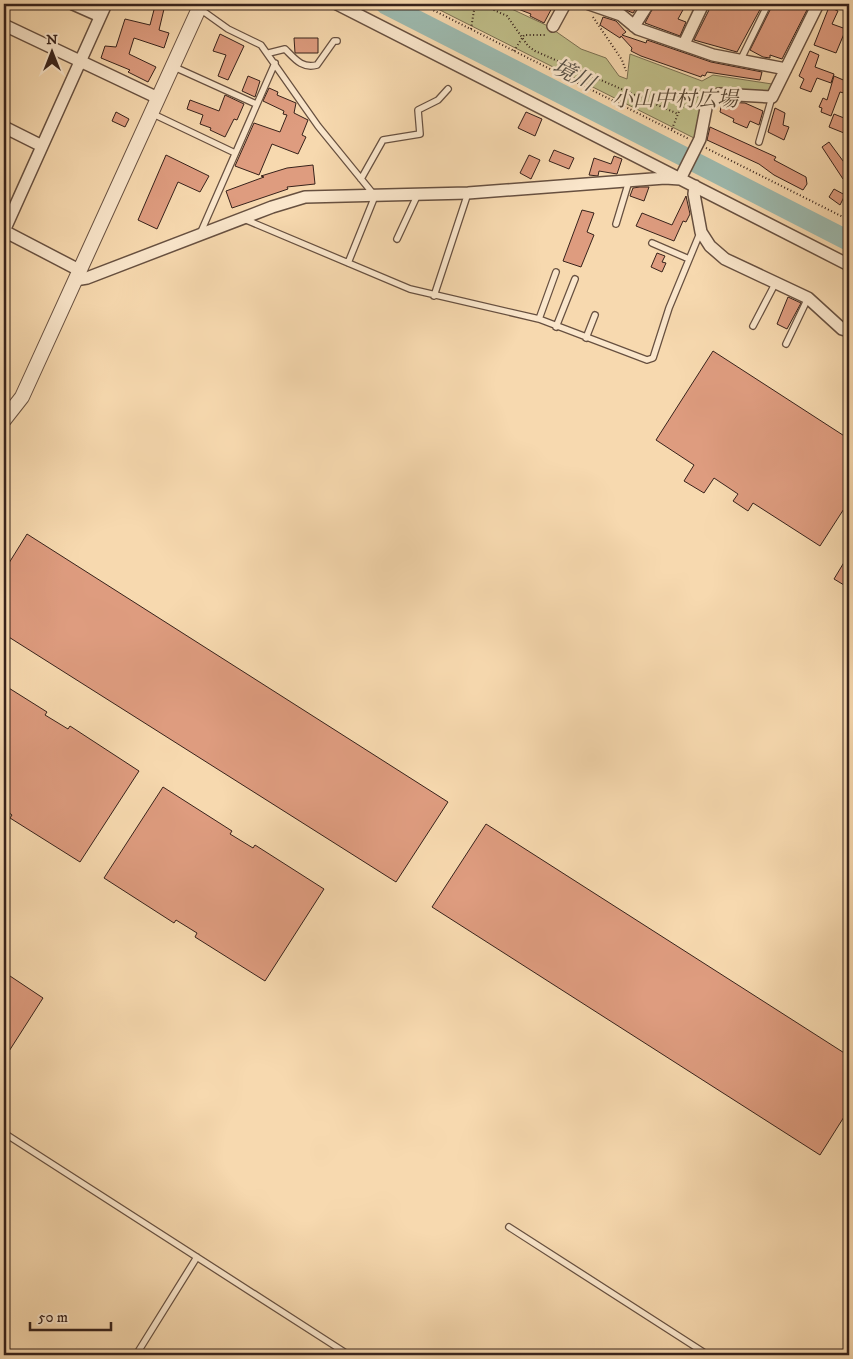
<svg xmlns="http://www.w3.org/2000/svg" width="853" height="1359" font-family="'IM FELL DW Pica','Noto Serif JP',serif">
	<rect width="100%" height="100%" fill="#f7d9af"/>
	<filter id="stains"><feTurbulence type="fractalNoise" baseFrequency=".004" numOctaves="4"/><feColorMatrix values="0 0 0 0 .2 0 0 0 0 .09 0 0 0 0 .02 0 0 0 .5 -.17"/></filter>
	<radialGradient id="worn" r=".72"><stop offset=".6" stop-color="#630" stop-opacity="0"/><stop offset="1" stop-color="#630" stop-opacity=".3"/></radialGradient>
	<path fill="#bfbe89" stroke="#7b7052" d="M428 4H501L548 26 581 49 606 58 619 76 627 79 630 54 702 81 713 75 772 84 768 93 715 91 706 96 696 139Z"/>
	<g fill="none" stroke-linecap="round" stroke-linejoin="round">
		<path stroke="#9dbaaf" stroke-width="20" d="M385 4 849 241"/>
	</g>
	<path fill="#de9c7f" stroke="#37221b" d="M505 4H554L544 23 530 16 531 14Z
		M612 4H639L633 13Z
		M655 4H676L684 8 678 19 686 22 680 36 645 23Z
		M712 4H763L737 52 694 40Z
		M773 4H810L782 59 770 55V58L763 57 750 50Z
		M155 6 164 9 159 30 169 33 164 48 134 38 129 54 156 67 148 82 128 72 130 70 101 58 105 46 116 47 125 19 150 25Z
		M829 7 838 11 832 24 846 29 836 53 814 45Z
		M603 17 616 21 626 32 622 35 646 43 647 40 711 62 762 72 760 80 707 72 705 76 702 75 701 77 641 56 631 51 632 48 621 36 620 38 600 25Z
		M220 34 244 46 228 80 218 76 226 55 213 51Z
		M294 38H318V53H295Z
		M810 51 819 55 815 67 834 74 831 83 817 78 811 92 800 88 804 79 799 76Z
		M248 76 260 81 255 97 242 91Z
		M834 76 848 82 844 93 840 92 831 116 821 112 822 108 819 107 823 98 827 100Z
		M269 88 278 92 277 95 296 103 294 113 308 120 302 135 306 137 298 154 272 144 259 175 235 166 254 123 280 132 287 115 283 114 284 111 263 101Z
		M225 95 244 104 237 120 234 119 225 137 210 130 211 128 200 124 203 115 187 109 190 100 219 111Z
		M722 102 745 103 763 111 759 125 750 121 747 128 733 122 734 119 720 112Z
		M775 108 785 113 783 125 789 127 784 140 768 132Z
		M116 112 129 119 125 127 112 121Z
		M526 112 542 119 535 136 518 128Z
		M834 114 849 120V135L829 127Z
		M710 127 776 157 774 160 806 177 807 184 803 190 774 175 759 164 707 140Z
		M829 142 849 169V175L843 179 822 147Z
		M554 150 574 158 569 169 549 161Z
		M166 155 209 176 200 192 178 182 157 229 138 220Z
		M529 155 540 160 531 179 520 173Z
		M614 156 622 159 617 174 599 171 598 176 589 175 594 158 611 164Z
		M313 165 315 184 287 187 288 189 232 208 226 191 264 177 261 176 287 168Z
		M640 187H649L644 201 630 196 633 188Z
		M834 189 845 195 840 205 829 197Z
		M686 196 690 214 686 222 683 221 674 241 636 226 642 213 672 225Z
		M582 210 594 213 587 232 594 235 581 267 563 261Z
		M657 253 665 256 662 262 666 263 662 272 651 267Z
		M788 297 801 303 787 329 777 324Z
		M713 351 849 439V501L820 546 753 503 748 511 733 501 738 494 714 478 704 493 684 481 694 465 656 440Z
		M27 534 448 802 396 882 4 634V571Z
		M849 554V588L834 579Z
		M4 685 47 712 45 715 68 729 70 726 139 771 80 862 10 818 12 815 4 809Z
		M163 787 232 831 230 834 253 848 255 845 324 889 265 981 195 937 197 933 176 920 174 923 104 878Z
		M486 824 849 1056V1109L820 1155 432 907Z
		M4 972 43 998 4 1059Z"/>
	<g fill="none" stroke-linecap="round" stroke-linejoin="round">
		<g stroke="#675040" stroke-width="8">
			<path id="service" d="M200 9 228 29 261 45 318 126 375 196 348 263
				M269 53 285 49C295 59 302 69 317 65L334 41H337
				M741 59 768 4
				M172 66 256 104
				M151 113 235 153
				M759 142 772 97
				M361 179 383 140 420 134 418 110 438 100 448 89
				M244 219 410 289 539 319 647 360 653 358 669 308 700 233
				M616 224 629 181
				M200 234 275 63
				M397 239 417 196
				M652 243 689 259
				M434 296 468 193
				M539 319 556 272
				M753 326 776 282
				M556 327 575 279
				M586 338 595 315
				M786 344 808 298
				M4 1133 349 1355
				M509 1227 708 1355
				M136 1355 197 1257"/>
		</g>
		<g stroke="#675040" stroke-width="14">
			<path id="minor" d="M73 4 100 16
				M337 4 849 265
				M589 4 621 15 638 29 713 55 786 69
				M4 25 158 98
				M553 26 565 4
				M634 26 648 4
				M684 44 703 4
				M4 127 42 146
				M695 186 694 194 701 232 710 246 725 259 808 298 842 329 849 331
				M4 231 106 4
				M4 231 79 270
				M75 280 87 278 272 207 305 197 468 193 665 178 680 179 700 139 707 103 719 94 772 97 818 4"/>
		</g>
		<g stroke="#675040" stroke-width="16">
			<path id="tertiary" d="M4 420 22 397 201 4"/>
		</g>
		<path stroke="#37221b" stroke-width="2" stroke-dasharray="1 2.5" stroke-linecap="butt" d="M421 4 689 139
			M481 4 507 16 528 46 535 51 678 114
			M593 17 622 60 626 71
			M471 29 475 4
			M514 51 524 35H545
			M672 129 680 109 699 95
			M706 148 849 220"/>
		<use href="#service" stroke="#fae6cb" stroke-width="5.5"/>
		<use href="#minor" stroke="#fae6cb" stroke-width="11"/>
		<use href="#tertiary" stroke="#fae6cb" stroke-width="14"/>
	</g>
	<g text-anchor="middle" stroke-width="5" stroke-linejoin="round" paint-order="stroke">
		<g font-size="21" font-style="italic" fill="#594936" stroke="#fae6cb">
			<text x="675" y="106">小山中村広場</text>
		</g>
		<g font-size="22" font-style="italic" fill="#565047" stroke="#fae6cb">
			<text transform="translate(574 74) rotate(27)" y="8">境川</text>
		</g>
	</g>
	<rect width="853" height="1359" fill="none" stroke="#f7d9af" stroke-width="20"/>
	<rect x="5" y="5" width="843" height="1349" fill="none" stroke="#37221b" stroke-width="2.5"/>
	<rect x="10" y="10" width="833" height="1339" fill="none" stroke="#37221b"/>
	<g transform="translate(52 52)" stroke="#fae6cb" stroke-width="4" paint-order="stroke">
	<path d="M0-4L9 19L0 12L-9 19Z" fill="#37221b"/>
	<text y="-8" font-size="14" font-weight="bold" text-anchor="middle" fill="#37221b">N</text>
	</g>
	<path d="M30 1322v8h81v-8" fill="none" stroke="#37221b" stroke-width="2.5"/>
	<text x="38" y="1322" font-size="15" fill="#37221b" stroke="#fae6cb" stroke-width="4" paint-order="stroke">50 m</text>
	<rect width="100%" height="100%" filter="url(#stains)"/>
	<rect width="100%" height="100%" fill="url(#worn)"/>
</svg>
